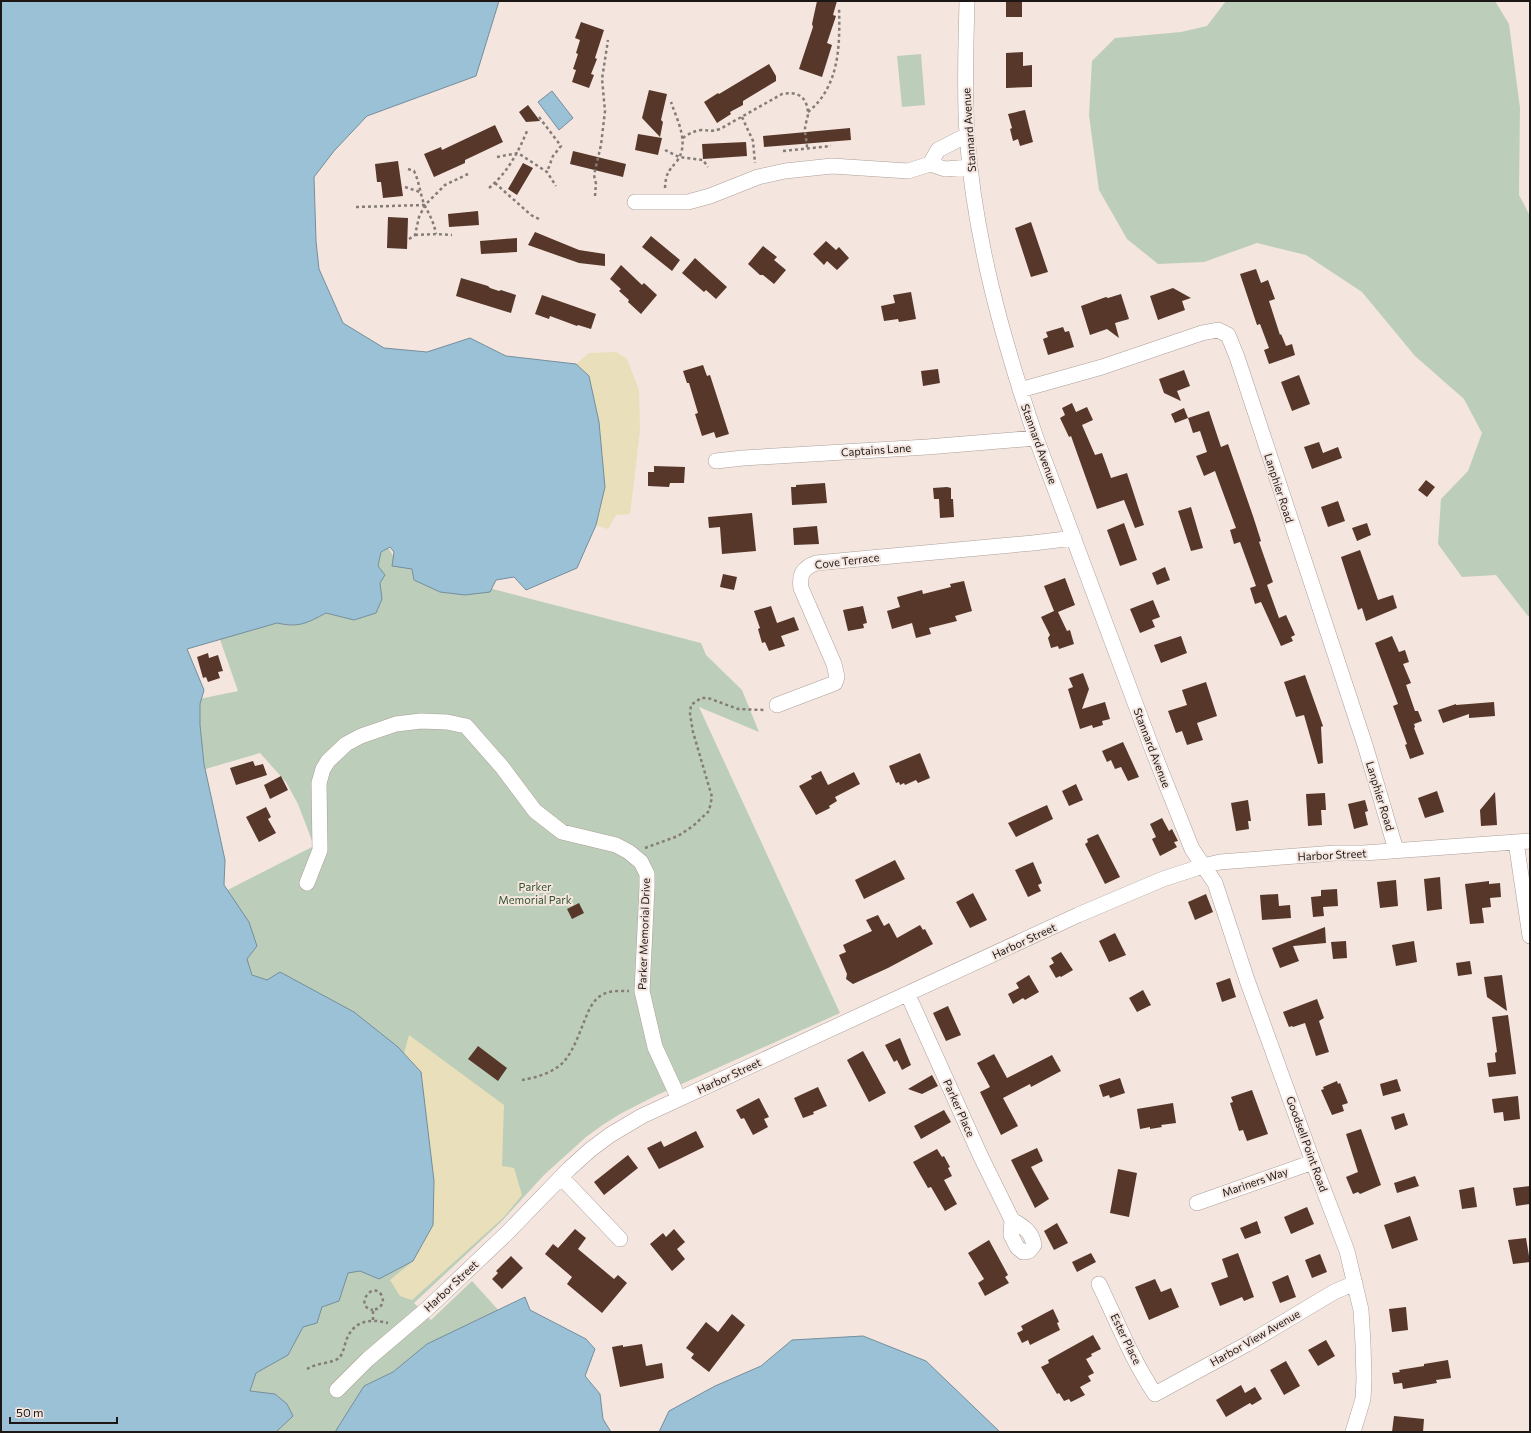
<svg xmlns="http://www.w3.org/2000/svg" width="1531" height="1433" font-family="Commissioner,sans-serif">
	<rect width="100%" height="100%" fill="#f4e5df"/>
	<path fill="#bcceba" d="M1226 1H1495L1509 24 1520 108 1519 195 1530 216V616H1528L1496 575 1462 577 1438 544 1441 499 1468 471 1482 433 1464 399 1415 356 1362 292 1306 255 1257 243 1204 262 1158 264 1127 239 1099 190 1089 115 1092 61 1115 38 1181 32 1207 26Z
		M921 54 925 105 902 107 897 56Z
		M388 547 395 559 466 582 701 643 706 655 742 690 759 732 699 707 840 1013 655 1096 620 1114 604 1124 586 1137 544 1175 501 1222 414 1303 431 1320 472 1281 510 1323 340 1432H257L244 1394 255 983 214 897 314 846 298 804 286 782 260 753 192 773 180 703 238 691 216 628Z"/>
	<path fill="#e9dfba" d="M616 352 627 359 639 390 640 431 630 514 616 515 608 529 596 525 605 487 576 364 589 353Z
		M409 1035 504 1105 502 1166 514 1168 522 1195 504 1217 412 1300 400 1296 390 1280 413 1261 434 1181 421 1072 404 1054Z"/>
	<path fill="#9bc1d6" stroke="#758e9c" d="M1 1H499L476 76 367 116 334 151 314 177 316 241 319 269 343 323 384 348 427 352 470 338 506 356 576 364 589 376 599 422 605 487 596 525 577 568 526 590 514 577 496 580 490 592 465 595 440 592 414 580 412 569 392 566 394 552 390 547 381 552 378 566 385 575 380 583 382 599 376 613 354 620 326 613C307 623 299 628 277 623L187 649 204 690 200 704V725L204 764 225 860 224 885 249 922 257 946 247 959 252 975 267 980 280 972 354 1012 398 1047 421 1072 434 1181 433 1225 413 1261 379 1279 360 1271 348 1273 339 1301 322 1307 317 1323 303 1327 288 1355 256 1373 250 1391 275 1394 287 1404 293 1416 276 1432H1Z
		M552 91 573 118 559 130 538 102Z
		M525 1297 530 1310 586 1339 595 1349 585 1376 600 1394 603 1419 611 1432H335L364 1386 393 1372 427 1344Z
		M863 1336 926 1361 1000 1432H659L669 1411 715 1386 761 1366 792 1340Z"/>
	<path fill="#563729" d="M817 1H837L833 15 836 16 827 43 832 45 822 77 799 69 813 27 812 24Z
		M1006 1H1022V17H1006Z
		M581 22 604 30 595 58 597 59 591 74 594 75 589 88 572 82 576 70 573 69 578 54 576 53 580 40 575 38Z
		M1023 52V66L1032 65V87L1006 88V53Z
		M769 64 776 76V81L743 101V105L730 112 731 114 717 123 704 102 718 93 719 94Z
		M649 90 667 94 661 120 663 122 660 137 642 118Z
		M528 105 540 121 526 122 519 112Z
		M1025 110 1033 142 1020 146 1018 139 1013 141 1010 129 1012 128 1008 114Z
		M495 125 503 142 465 160V163L434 177 424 154 441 147 442 150Z
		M850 128 851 140 764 147 763 136Z
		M638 134 662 138 658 155 635 150Z
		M746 142 747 156 703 159 702 144Z
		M573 151 626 164 623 177 570 164Z
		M398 161 403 196 383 198 381 182H377L375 164Z
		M523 163 533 168 517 195 508 189Z
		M478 211 479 225 449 227 448 214Z
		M388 217 408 218 407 249 387 248Z
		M1031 222 1048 272 1031 277 1015 228Z
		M535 232 579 250 605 254V266L579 263 528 245Z
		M651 236 680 260 672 271 642 247Z
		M517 238V252L481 254 480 241Z
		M826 241 836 250 839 247 849 258 837 270 827 261 824 265 813 254Z
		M763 246 777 257 774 260 786 270 774 284 763 275H760L748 264Z
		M695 258 727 287 716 299 706 290 704 292 682 273Z
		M621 265 642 285 644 283 657 295 641 314 628 302 629 300 619 291 621 289 610 279Z
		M1256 269 1261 283 1268 280 1275 299 1269 301 1280 335 1281 334 1286 346 1292 344 1295 355 1269 364 1264 350 1269 348 1260 324 1257 325 1240 274Z
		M461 278 488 286 490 288 499 291 501 290 516 295 511 313 456 296Z
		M1173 288 1191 298 1182 301 1185 310 1158 320 1150 296Z
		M911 292 916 319 899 322 898 319 884 321 881 306 895 303 893 295Z
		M1121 294 1129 319 1115 323 1119 338 1107 329 1090 335 1081 306 1106 297 1108 298Z
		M542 295 596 314 591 329 578 325 577 326 550 316 549 319 535 314Z
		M1063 327 1065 332 1069 331 1074 347 1048 355 1043 339 1048 337 1046 332Z
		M703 365 707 376 710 375 729 434 716 438 714 432 702 436 695 414 698 413 689 383H687L683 371Z
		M938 369 940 383 923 386 921 371Z
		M1184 370 1190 386 1177 391 1181 401 1164 393 1159 379Z
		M1299 375 1310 404 1292 411 1281 382Z
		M1072 403 1076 412 1087 407 1093 420 1082 425 1095 455 1102 453 1111 478 1127 473 1144 525 1135 528 1124 500 1097 509 1071 436 1069 437 1060 418 1065 415 1062 408Z
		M1184 408 1188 418 1175 423 1171 414Z
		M1209 411 1221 447 1228 444 1253 516 1261 541 1259 542 1273 582 1267 585 1279 618 1286 615 1295 635 1291 637 1293 641 1281 646 1261 602 1255 604 1250 588 1256 586 1240 542 1234 544 1230 530 1236 528 1215 471 1204 476 1196 456 1207 452 1200 431 1193 433 1188 418Z
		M1319 442 1323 453 1338 447 1342 458 1312 469 1304 447Z
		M654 466 685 467 684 483H670L669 487 648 486V472H654Z
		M1426 480 1435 487 1427 497 1418 490Z
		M825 483 827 503 792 505 791 487H796V485Z
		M947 487 951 488V499H953L954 517 940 518 939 499H934L933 488Z
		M1338 501 1345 521 1328 527 1321 507Z
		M1191 507 1203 548 1191 551 1178 511Z
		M752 513 756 551 722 554 720 527 709 528 708 517Z
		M1124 523 1137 560 1120 566 1107 530Z
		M1367 523 1371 535 1357 541 1352 528Z
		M817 526 819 544 794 545 793 528Z
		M1360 550 1378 600 1393 595 1397 608 1366 621 1362 608 1358 610 1341 557Z
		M1165 567 1170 580 1157 585 1152 573Z
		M723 574 737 577 734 590 720 587Z
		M1065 578 1075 605 1058 612 1067 631 1070 630 1074 644 1059 649 1058 646 1051 648 1048 638 1050 635 1041 617 1054 611 1044 586Z
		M964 581 972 611 955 616 957 621 929 628 931 634 916 638 912 623 892 629 887 611 900 607 897 597 922 590 923 594 951 587 950 584Z
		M1153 600 1160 617 1152 620 1155 627 1140 633 1130 609Z
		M771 606 777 623 794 617 799 630 781 636 785 646 769 651 765 642 762 643 758 629 760 628 754 611Z
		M863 606 867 623 863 624 864 628 848 631 843 610Z
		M1181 636 1187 653 1161 663 1154 645Z
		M1392 636 1399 652 1405 650 1409 662 1403 664 1411 683 1406 685 1415 711H1418L1422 721 1414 724 1415 727 1414 728 1424 754 1410 759 1405 745 1407 744 1393 706 1398 704 1375 643Z
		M208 653 209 658 218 655 223 671 218 672 220 678 208 682 206 677 203 678 197 657Z
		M1083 673 1089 689 1082 709 1105 702 1110 719 1102 721 1103 725 1093 728 1092 725 1080 729 1068 689 1073 687 1069 678Z
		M1305 675 1323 726 1321 727 1323 763 1318 764 1304 715 1296 717 1284 682Z
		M1206 682 1217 716 1197 723 1203 740 1187 745 1182 731 1176 733 1168 711 1187 705 1182 690Z
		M1494 702 1495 716 1469 718V714L1443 723 1438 710 1456 704V705Z
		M1123 742 1139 777 1128 781 1121 767 1115 769 1111 760 1107 762 1102 751Z
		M920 753 930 778 918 783 916 780 905 785 904 783 900 785 899 782 896 783 889 766Z
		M253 761 255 766 263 764 267 775 236 785 230 768Z
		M821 771 828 785 854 772 860 784 835 797 837 801 829 806 827 802 830 808 816 815 799 786 812 779 811 776Z
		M281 776 288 790 270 799 264 785Z
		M1076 784 1083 800 1069 806 1062 791Z
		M1437 791 1444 812 1425 818 1418 798Z
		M1495 792 1497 825 1481 826 1480 810Z
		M1325 793 1326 810H1321L1322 825 1308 826 1306 794Z
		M1248 800 1251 821H1248L1249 829 1236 831 1231 803Z
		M1365 800 1368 811 1365 812 1368 825 1354 829 1348 804Z
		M1047 805 1053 819 1016 837 1008 823Z
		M266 807 271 817 268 819 276 833 259 842 246 817Z
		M1162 818 1169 831 1172 829 1178 841 1174 842 1177 847 1160 856 1152 839 1156 837 1150 824Z
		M1098 834 1120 877 1105 884 1085 844 1088 842 1087 839Z
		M895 860 905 879 864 899 855 880Z
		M1033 862 1042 883 1038 885 1041 891 1028 897 1015 870Z
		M1440 877 1442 909 1427 911 1424 879Z
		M1396 880 1398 906 1380 908 1377 882Z
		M1489 881V884L1500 883 1501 897 1490 898 1491 907 1482 908 1484 923 1470 924 1465 884Z
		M1337 889 1338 906 1323 907 1324 916 1313 917 1311 897 1321 896V890Z
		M973 893 987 920 970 928 956 902Z
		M1206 894 1213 912 1195 920 1188 902Z
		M1278 894 1279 906 1290 905 1291 918 1262 920 1260 895Z
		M579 903 584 913 572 919 567 909Z
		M878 915 884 926 889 923 897 938 920 925 923 930 925 929 933 944 888 968 853 984 846 979 847 974 839 955 846 952 843 945 872 931 866 920Z
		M1325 927 1326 943 1293 946 1299 961 1280 968 1272 948Z
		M1115 933 1126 955 1109 962 1099 941Z
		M1346 941 1347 958 1333 959 1331 942Z
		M1414 941 1417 962 1396 966 1392 945Z
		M1061 952 1073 970 1061 977 1060 976 1056 978 1049 966 1054 963 1051 958Z
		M1470 961 1472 974 1458 976 1456 963Z
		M1029 975 1039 992 1025 1000 1023 998 1013 1004 1008 994 1019 988 1016 983Z
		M1502 975 1507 1011 1487 997 1484 977Z
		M1230 978 1236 997 1222 1002 1216 983Z
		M1143 990 1151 1005 1137 1012 1129 998Z
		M1317 999 1324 1018 1319 1021 1329 1052 1316 1056 1305 1023 1293 1027 1292 1026 1289 1027 1283 1012Z
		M948 1006 961 1035 946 1041 933 1013Z
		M1508 1015 1516 1074 1489 1077 1487 1063 1496 1062 1495 1053 1497 1052 1492 1017Z
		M900 1038 911 1065 902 1070 897 1060 894 1062 885 1045Z
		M478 1046 507 1068 498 1081 468 1059Z
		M863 1051 886 1093 869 1102 847 1060Z
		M994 1054 1007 1078 1052 1055 1061 1071 1031 1087 1030 1084 1003 1098 1018 1126 1001 1135 980 1092 990 1087 977 1063Z
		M932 1075 938 1086 922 1094 908 1089Z
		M1120 1078 1125 1093 1110 1098 1109 1095 1103 1097 1099 1085Z
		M1397 1079 1401 1091 1383 1096 1380 1084Z
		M1337 1081 1338 1084 1340 1083 1348 1103 1342 1105 1344 1111 1332 1115 1321 1090 1324 1089 1323 1087Z
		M818 1087 827 1106 813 1112 814 1114 803 1118 794 1098Z
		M1252 1090 1268 1134 1247 1141 1243 1130 1239 1131 1230 1103 1233 1102 1231 1097Z
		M1518 1096 1520 1119 1504 1121 1503 1112 1494 1113 1492 1099Z
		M759 1098 769 1117 764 1119 768 1127 753 1135 744 1118 741 1119 736 1110Z
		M1173 1103 1176 1123 1161 1125 1162 1127 1150 1129V1127L1140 1129 1137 1109Z
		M944 1110 951 1122 921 1139 914 1126Z
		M1404 1113 1408 1125 1395 1130 1391 1117Z
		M1361 1129 1381 1185 1360 1194 1358 1192 1353 1194 1346 1177 1358 1172 1346 1134Z
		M696 1131 704 1147 659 1169 647 1148 661 1141 664 1147Z
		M1037 1148 1043 1161 1031 1167 1049 1199 1035 1208 1011 1160Z
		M937 1149 942 1157 944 1156 950 1167 948 1168 952 1176 944 1180 957 1204 945 1211 931 1187 928 1188 913 1162Z
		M628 1155 638 1168 604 1195 594 1182Z
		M1118 1169 1137 1173 1129 1217 1110 1213Z
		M1415 1176 1419 1186 1397 1193 1394 1183Z
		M1530 1186V1204L1516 1206 1513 1188Z
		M1474 1187 1477 1207 1462 1209 1459 1190Z
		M1307 1207 1314 1224 1291 1234 1284 1217Z
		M1410 1216 1418 1240 1392 1249 1384 1225Z
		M1257 1221 1261 1233 1245 1239 1240 1228Z
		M1057 1223 1068 1243 1054 1250 1044 1231Z
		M575 1229 586 1238 578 1249 614 1279 618 1275 627 1283 602 1313 567 1284 572 1277 545 1254 553 1244 558 1248Z
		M674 1229 685 1242 677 1249 685 1259 672 1271 650 1244 663 1233 666 1237Z
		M1526 1238 1530 1262 1513 1264 1508 1240Z
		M989 1240 1008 1275 1005 1277 1009 1283 985 1296 978 1283 984 1279 968 1253Z
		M1091 1253 1096 1262 1077 1272 1072 1262Z
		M1238 1253 1254 1297 1244 1301 1242 1297 1220 1306 1211 1283 1228 1277 1222 1259Z
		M1320 1254 1327 1272 1312 1278 1305 1260Z
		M511 1256 523 1268 502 1289 492 1279 498 1273 496 1271Z
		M1288 1275 1296 1297 1280 1303 1272 1282Z
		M1155 1279 1161 1292 1171 1288 1179 1307 1149 1320 1135 1287Z
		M1406 1307 1408 1330 1392 1332 1389 1309Z
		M1053 1309 1059 1322 1057 1323 1060 1330 1030 1345 1028 1340 1022 1343 1017 1333 1023 1330 1021 1326Z
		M732 1314 745 1325 709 1372 691 1358 694 1354 686 1348 706 1322 718 1332Z
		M1093 1335 1101 1349 1091 1354 1092 1356 1086 1359 1094 1373 1088 1376 1091 1381 1080 1387 1085 1395 1071 1402 1069 1399 1064 1401 1059 1393 1057 1394 1041 1367 1049 1363 1048 1360Z
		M1326 1340 1335 1356 1318 1366 1308 1350Z
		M642 1344 646 1366 662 1363 664 1378 620 1387 612 1347 623 1345V1347Z
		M1448 1360 1451 1378 1436 1380 1437 1383 1403 1389 1402 1383 1394 1384 1392 1373 1400 1372 1399 1370 1424 1366V1364Z
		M1286 1361 1300 1386 1284 1395 1270 1370Z
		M1241 1385 1245 1393 1255 1387 1262 1399 1252 1405 1250 1403 1226 1417 1216 1400Z
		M1394 1416 1424 1419 1423 1432H1392Z"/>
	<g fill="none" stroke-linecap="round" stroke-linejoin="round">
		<g stroke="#ad9f99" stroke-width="16">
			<path id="minor" d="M967 1C966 45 964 90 967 134 974 238 1003 340 1036 438L1153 751 1192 849 1215 883 1247 980 1313 1162 1347 1251 1361 1310 1363 1344 1364 1379 1363 1399 1353 1432
				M930 164 945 169 970 167
				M635 202H688L710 196 758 177 785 171 832 166 908 171 930 164 938 150 967 135
				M1020 390 1102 367 1202 333 1218 330 1228 335 1237 357 1365 745 1396 850
				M716 461 743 458 927 447 1036 438
				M777 705 835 683 837 677 834 664 801 588C799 574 803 568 816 563L1033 543 1074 538
				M1516 842 1530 936
				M307 883 320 850 319 783 323 769 328 761 346 744 361 736 396 724 421 721 447 722 466 726 502 767 535 811 562 832 616 845 629 852 641 862 647 874V887L642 991 655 1047 679 1099
				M908 995 981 1157 1012 1220 1011 1235 1017 1247 1023 1252 1029 1251 1034 1245C1032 1232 1023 1226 1012 1220
				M561 1177 620 1239
				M1197 1203 1313 1162
				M1099 1284C1117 1321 1132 1360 1155 1394L1247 1344 1334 1292 1355 1283
				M337 1390 368 1359 428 1308 507 1233 569 1169 590 1150 610 1135 642 1116 1078 915 1163 879 1203 866 1220 862 1335 853H1364L1530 841"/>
		</g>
		<path stroke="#857c78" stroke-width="2.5" stroke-dasharray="3 3" stroke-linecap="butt" d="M808 112C840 86 840 45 839 7
			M539 117 561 146 553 156 547 172
			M742 117 753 141 755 163
			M683 138C688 134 694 131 701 130 709 130 711 132 720 129L782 94C797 91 807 96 808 113 808 118 805 124 805 129 805 135 807 142 807 148
			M665 150 679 157 703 160 708 167
			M783 151 831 146
			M497 157 518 153 547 172 556 186
			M408 169 414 171C419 181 420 193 424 204 429 214 434 222 436 234
			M495 183 531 215 541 220
			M405 187 420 192
			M489 188C507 173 518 153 527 131
			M665 188C666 173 668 172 677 161 690 143 677 120 671 102
			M595 196 596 184 594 175 601 145 605 111 602 79 608 40
			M356 207 425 205
			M415 235 436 234 452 235
			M409 239 415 235 419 217 425 205 445 185 468 174
			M645 848 678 836 693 826 709 811 712 797 693 732 690 714 691 705 701 698H708L738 709 764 710
			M522 1080C536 1078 558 1071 566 1059 575 1047 580 1031 586 1017 589 1009 594 999 602 995 610 990 620 991 629 991
			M373 1320V1310C380 1309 385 1303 382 1296 373 1279 353 1307 373 1310
			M307 1369C316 1363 333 1363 339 1358 343 1354 344 1347 346 1341 353 1321 369 1318 388 1323"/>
		<use href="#minor" stroke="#fff" stroke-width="15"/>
	</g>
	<g text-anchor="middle" stroke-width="4" stroke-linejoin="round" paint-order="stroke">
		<g font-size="11" fill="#1c1715" stroke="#f4e5df">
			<text transform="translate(969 130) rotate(-94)" y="4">Stannard Avenue</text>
			<text transform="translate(1039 444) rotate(70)" y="4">Stannard Avenue</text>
			<text transform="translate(876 450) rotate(-4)" y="4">Captains Lane</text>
			<text transform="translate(1279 488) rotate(72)" y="4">Lanphier Road</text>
			<text transform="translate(847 561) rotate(-7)" y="4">Cove Terrace</text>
			<text transform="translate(1152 748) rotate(69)" y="4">Stannard Avenue</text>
			<text transform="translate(1380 796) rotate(73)" y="4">Lanphier Road</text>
			<text transform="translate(1332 855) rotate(-3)" y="4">Harbor Street</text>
			<text transform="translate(644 934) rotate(-88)" y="4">Parker Memorial Drive</text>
			<text transform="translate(1024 941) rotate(-25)" y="4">Harbor Street</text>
			<text transform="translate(729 1076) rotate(-25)" y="4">Harbor Street</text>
			<text transform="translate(959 1108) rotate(66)" y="4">Parker Place</text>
			<text transform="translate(1307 1144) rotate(70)" y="4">Goodsell Point Road</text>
			<text transform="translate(1255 1182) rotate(-19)" y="4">Mariners Way</text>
			<text transform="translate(451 1286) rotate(-43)" y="4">Harbor Street</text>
			<text transform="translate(1255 1338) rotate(-30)" y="4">Harbor View Avenue</text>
			<text transform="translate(1126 1339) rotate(64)" y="4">Ester Place</text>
		</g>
		<g font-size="11" fill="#2f552c" stroke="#f4e5df">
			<text x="535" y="891">Parker<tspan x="535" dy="13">Memorial Park</tspan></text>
		</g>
	</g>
	<rect width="1531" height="1433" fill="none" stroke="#1c1715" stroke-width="4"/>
	<path d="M10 1417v6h107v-6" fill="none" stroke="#1c1715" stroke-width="2"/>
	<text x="16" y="1417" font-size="12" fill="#1c1715" stroke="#f4e5df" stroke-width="3" paint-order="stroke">50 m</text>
</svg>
